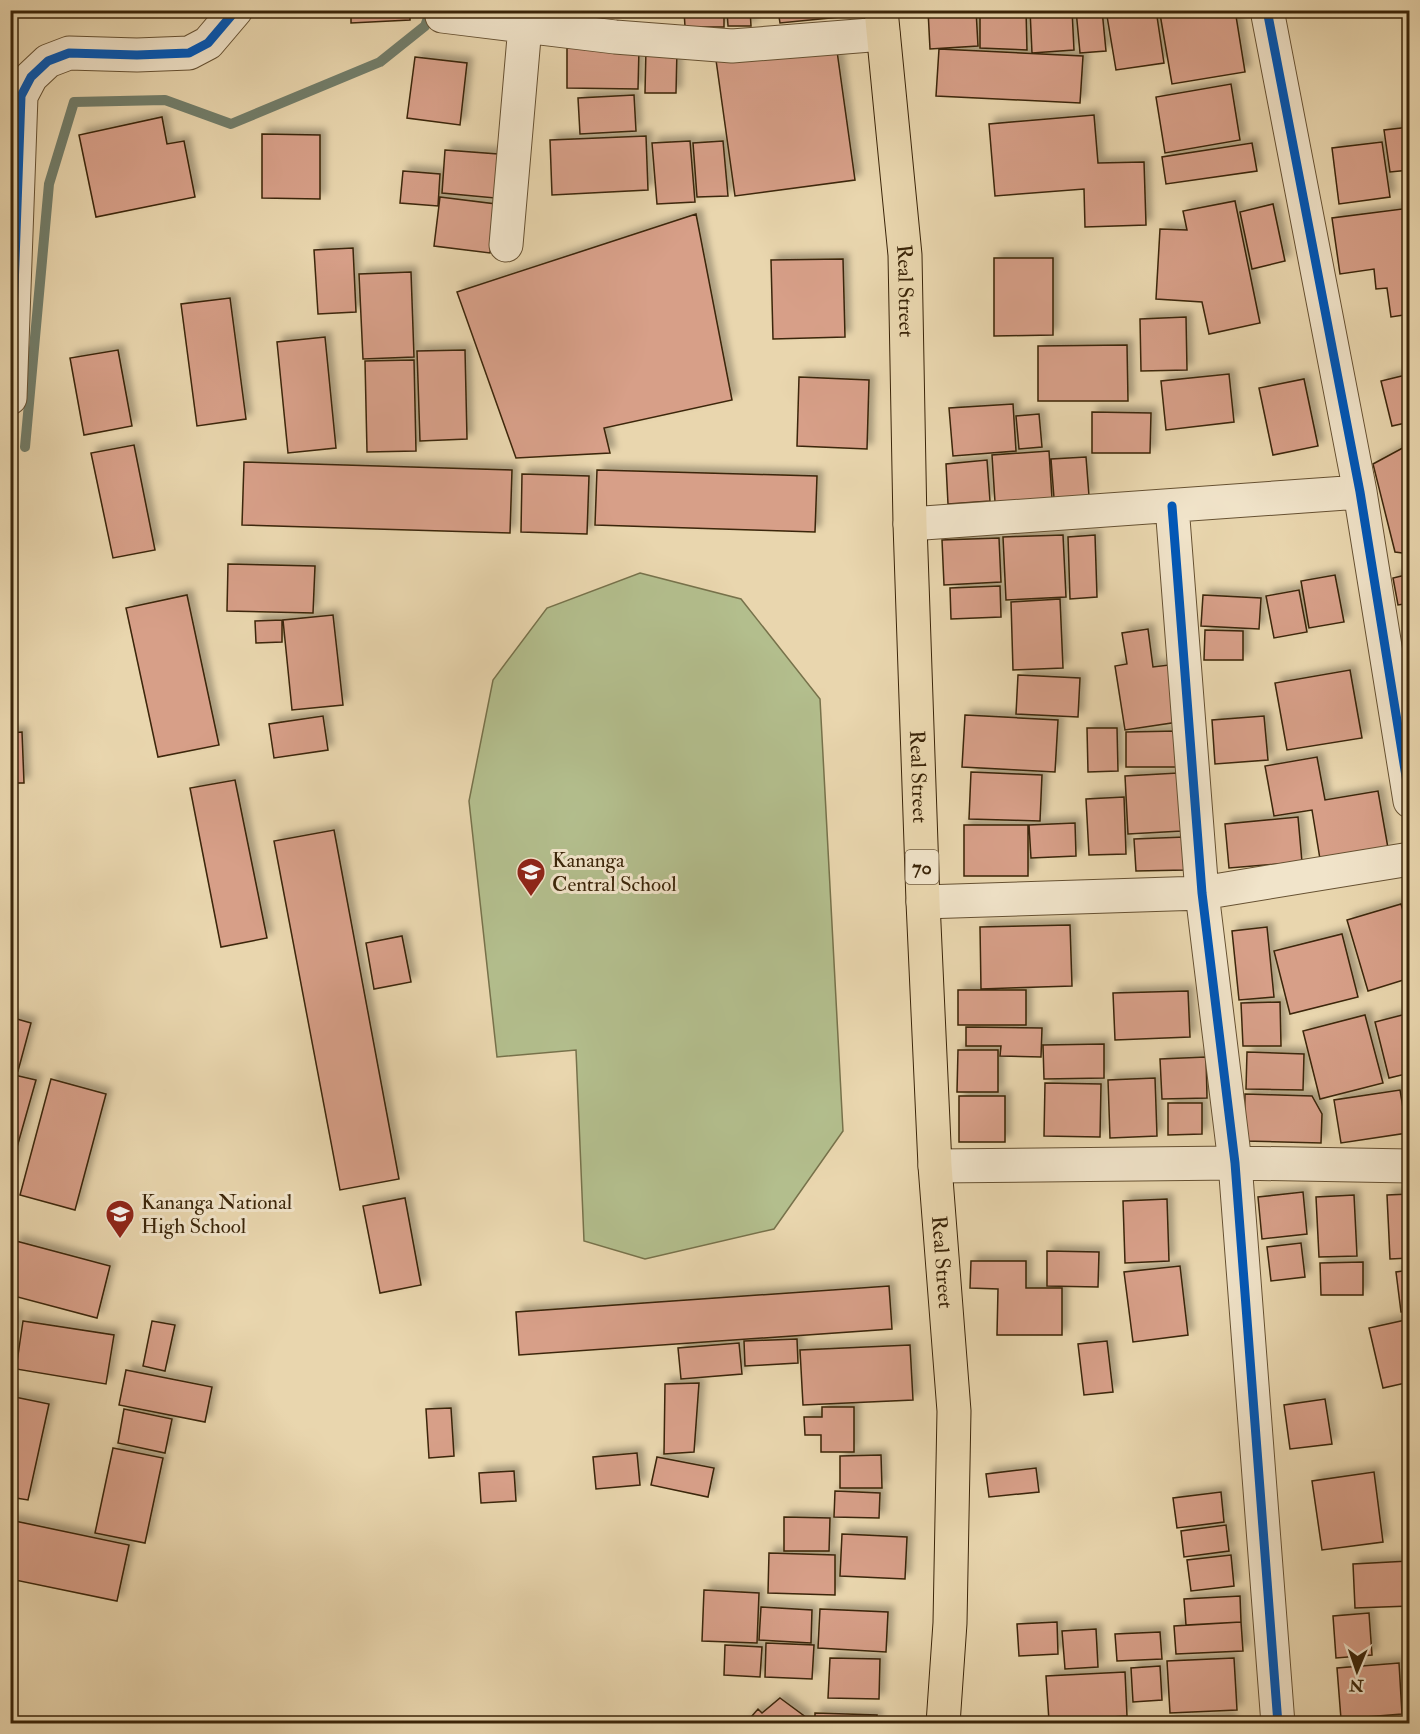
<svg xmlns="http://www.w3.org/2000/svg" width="1420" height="1734" font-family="'IM FELL Double Pica',serif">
	<defs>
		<filter id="shadow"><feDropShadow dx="5.5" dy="-5.5" stdDeviation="3" flood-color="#0004"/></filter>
	</defs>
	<rect width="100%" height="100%" fill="#e9d6ae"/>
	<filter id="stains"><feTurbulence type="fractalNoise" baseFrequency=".00333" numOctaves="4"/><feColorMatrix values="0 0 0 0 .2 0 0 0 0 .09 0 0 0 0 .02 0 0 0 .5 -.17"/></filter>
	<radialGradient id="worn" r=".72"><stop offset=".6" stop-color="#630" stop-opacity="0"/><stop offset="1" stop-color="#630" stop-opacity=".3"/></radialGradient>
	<path fill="#b3be8d" stroke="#77724b" stroke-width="1.5" d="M640 573 741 599 820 699 843 1131 774 1229 645 1259 584 1241 576 1050 497 1057 469 801 493 680 547 608Z"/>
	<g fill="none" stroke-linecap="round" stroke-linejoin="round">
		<path stroke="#727e6b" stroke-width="10" d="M25 447 49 184 74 102 165 100 231 124 380 62 425 26 431 10"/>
	</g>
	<path fill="#d79f88" stroke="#3b2509" stroke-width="1.5" filter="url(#shadow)" d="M351 10H410V20L351 23Z
		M684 10H724V27H685Z
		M727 10H750L751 26H728Z
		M778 10H839L840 17 780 23Z
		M928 10H976L978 46 930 49Z
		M980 10H1026L1027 50 980 48Z
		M1030 10H1072L1074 50 1032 53Z
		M1076 10H1102L1106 51 1080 53Z
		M1106 10H1156L1164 63 1116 70Z
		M1179 10H1235L1245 72 1172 84 1160 14Z
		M1401 10H1410V26L1404 27Z
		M836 44 855 180 735 196 716 60Z
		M567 48H639L638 89 567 88Z
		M646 48 677 49 676 93H645Z
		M939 49 1083 56 1080 103 936 96Z
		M415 57 467 63 460 125 407 118Z
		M1231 84 1240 140 1165 153 1156 97Z
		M634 95 636 131 580 134 578 98Z
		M1094 115 1098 163 1144 162 1146 225 1085 227 1084 189 995 196 989 124Z
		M162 117 167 144 184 141 195 197 96 217 79 135Z
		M1410 127V170L1390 172 1384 130Z
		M262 134 320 135V199L262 198Z
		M646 136 648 190 552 195 550 140Z
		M690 141 695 202 657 204 652 143Z
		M723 141 728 196 697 197 693 143Z
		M1382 142 1390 197 1339 204 1332 148Z
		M1252 143 1257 171 1166 184 1162 157Z
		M445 150 498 154 495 198 442 193Z
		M403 171 440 174 438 206 400 203Z
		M440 197 496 204 490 253 434 246Z
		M1235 201 1260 323 1209 334 1202 302 1156 299 1160 229 1187 230 1183 211Z
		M1273 204 1285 261 1252 269 1240 212Z
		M1410 208V314L1391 317 1387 288 1376 289 1374 269 1340 274 1332 218Z
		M696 214 732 400 604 428 610 453 516 458 457 292Z
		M353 248 356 312 318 314 314 250Z
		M994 258H1053V335L994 336Z
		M843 259 845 337 773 339 771 260Z
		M411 272 414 357 363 359 359 274Z
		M230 298 246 419 197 426 181 304Z
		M1186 317 1187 370 1141 371 1140 319Z
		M325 337 336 448 288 453 277 342Z
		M1127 345 1128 401H1038V346Z
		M118 350 132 426 84 435 70 358Z
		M465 350 467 439 420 441 417 351Z
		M414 360 416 451 367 452 365 361Z
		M1229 374 1234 422 1166 430 1161 381Z
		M1410 374V422L1392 426 1381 381Z
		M799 377 869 380 867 449 797 446Z
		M1304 379 1318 446 1273 455 1259 388Z
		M1013 404 1016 451 953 456 949 408Z
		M1092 412 1151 413 1150 453H1092Z
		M1039 414 1042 447 1019 449 1016 416Z
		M1410 444V554L1395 552 1373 464Z
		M134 445 155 550 113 558 91 453Z
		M1049 451 1052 499 995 502 992 455Z
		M1086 457 1089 496 1054 498 1051 459Z
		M987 460 990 501 948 504 946 464Z
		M244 462 512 470 510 533 242 525Z
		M597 470 817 476 815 532 595 525Z
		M522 474 589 476 587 534 521 532Z
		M1063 535 1066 597 1006 600 1003 537Z
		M1095 535 1097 597 1070 599 1068 537Z
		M999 538 1001 582 944 585 942 540Z
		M228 564 315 566 313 613 227 611Z
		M1410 574V603L1398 605 1393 578Z
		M1335 575 1344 622 1309 628 1301 581Z
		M1000 586 1001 617 951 619 950 588Z
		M1299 590 1307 632 1274 638 1266 596Z
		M187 595 219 745 158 757 126 608Z
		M1203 595 1261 598 1259 629 1201 626Z
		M1060 599 1063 668 1013 670 1011 602Z
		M333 615 343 705 292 710 283 620Z
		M282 620V642L256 643 255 621Z
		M1148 629 1153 667 1169 665 1178 722 1125 730 1115 666 1127 664 1122 633Z
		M1205 630 1243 631V660H1204Z
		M1350 670 1362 738 1287 750 1275 683Z
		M1018 675 1080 678 1078 717 1016 714Z
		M965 715 1058 720 1055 772 962 767Z
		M323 716 328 750 274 758 269 724Z
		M1264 716 1268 760 1215 764 1212 720Z
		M1087 728H1117L1118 771 1088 772Z
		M1178 731V767H1126V732Z
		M22 732 24 783H10V733Z
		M1317 757 1325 800 1378 791 1388 848 1320 859 1312 810 1274 816 1265 766Z
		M971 772 1042 775 1040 821 969 819Z
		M1178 773 1182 831 1128 834 1125 776Z
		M235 780 267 938 221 947 190 788Z
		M1124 797 1126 854 1089 855 1086 799Z
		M1298 817 1302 862 1229 868 1225 824Z
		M1075 823 1076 856 1031 858 1029 825Z
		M964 825H1028V876H964Z
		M334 830 399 1179 340 1190 274 841Z
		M1185 837 1186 870 1136 871 1134 839Z
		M1401 904 1410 934V978L1368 991 1347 920Z
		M1070 925 1072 986 981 989 980 927Z
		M1267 927 1274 997 1239 1000 1232 931Z
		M1342 934 1358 997 1290 1014 1274 951Z
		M402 936 411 982 374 989 366 943Z
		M958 990H1026V1025H958Z
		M1188 991 1190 1037 1115 1040 1113 993Z
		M1280 1002 1281 1046H1243L1241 1003Z
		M1410 1013V1073L1389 1078 1375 1022Z
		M1365 1015 1383 1083 1320 1099 1303 1031Z
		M10 1017 31 1023 18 1071 10 1069Z
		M966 1027 1042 1028 1041 1057 1000 1056 1001 1046H966Z
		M1104 1044V1078L1044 1079 1043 1045Z
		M958 1050H998V1092H957Z
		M1247 1052 1304 1054 1303 1090 1246 1089Z
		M1206 1057 1207 1098 1162 1099 1160 1059Z
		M10 1074 36 1080 10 1172Z
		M1155 1078 1157 1136 1110 1138 1108 1080Z
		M51 1079 106 1094 75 1210 20 1195Z
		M1045 1083 1101 1084 1100 1137 1044 1136Z
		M1400 1090 1407 1133 1341 1143 1334 1100Z
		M1410 1093V1124L1403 1095Z
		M1245 1094 1312 1096 1322 1114 1321 1143 1244 1141Z
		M959 1096H1005V1142H959Z
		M1168 1103H1202V1134L1168 1135Z
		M1303 1192 1307 1234 1262 1239 1258 1197Z
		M1410 1194V1258L1390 1259 1387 1195Z
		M1354 1195 1357 1256 1319 1257 1316 1197Z
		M405 1198 421 1285 380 1293 363 1206Z
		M1167 1199 1169 1261 1125 1263 1123 1201Z
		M16 1241 110 1266 97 1318 10 1295V1260Z
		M1301 1243 1305 1277 1271 1281 1267 1247Z
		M1047 1251 1099 1252 1098 1287 1047 1286Z
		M971 1261H1026V1288H1062V1335H997L998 1289 970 1288Z
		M1363 1262V1295H1321L1320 1263Z
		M1180 1266 1188 1335 1133 1342 1124 1272Z
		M1410 1270V1311L1401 1312 1396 1272Z
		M889 1286 892 1329 519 1355 516 1312Z
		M10 1317 17 1318 10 1356Z
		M1410 1319V1382L1383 1388 1369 1328Z
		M23 1321 114 1335 106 1384 16 1369Z
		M152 1321 175 1325 165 1371 143 1366Z
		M797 1339 798 1363 745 1366 744 1341Z
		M1107 1341 1113 1392 1084 1395 1078 1344Z
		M739 1343 742 1374 681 1379 678 1348Z
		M910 1345 913 1400 803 1405 800 1350Z
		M126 1370 212 1387 205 1422 119 1405Z
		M699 1383 694 1452 664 1454 665 1384Z
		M10 1396 49 1404 28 1500 10 1497Z
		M1325 1399 1332 1444 1290 1449 1284 1405Z
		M822 1407H854V1452H821V1435H805L804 1417H822Z
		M451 1408 454 1456 429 1458 426 1409Z
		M124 1409 172 1419 165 1453 118 1443Z
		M113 1448 163 1458 145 1543 95 1533Z
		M637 1453 640 1485 596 1489 593 1457Z
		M881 1455 882 1488H840V1456Z
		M657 1457 714 1468 708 1497 651 1485Z
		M1036 1468 1039 1492 989 1497 986 1474Z
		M514 1471 516 1501 481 1503 479 1473Z
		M1374 1472 1383 1542 1322 1550 1312 1481Z
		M835 1491 880 1493 879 1518 834 1517Z
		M1221 1492 1224 1522 1177 1528 1173 1498Z
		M784 1517 830 1518 829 1551H784Z
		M10 1520 129 1545 117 1601 10 1579Z
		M1226 1525 1229 1551 1184 1557 1181 1531Z
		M842 1534 907 1537 905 1579 840 1576Z
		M769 1553 835 1555V1595L768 1593Z
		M1231 1555 1234 1586 1191 1591 1187 1560Z
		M1409 1561 1410 1606 1355 1608 1353 1564Z
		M704 1590 759 1593 757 1643 702 1641Z
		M1240 1596 1241 1622 1186 1625 1184 1599Z
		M761 1607 812 1610 811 1643 759 1640Z
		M820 1609 888 1612 886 1652 818 1648Z
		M1369 1613 1372 1655 1336 1658 1333 1616Z
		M1057 1622 1058 1654 1019 1656 1017 1624Z
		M1241 1622 1243 1651 1176 1654 1174 1626Z
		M1096 1629 1098 1667 1065 1669 1062 1631Z
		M1160 1632 1162 1659 1117 1661 1115 1634Z
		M766 1643 814 1645 812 1679 765 1677Z
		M725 1645 762 1647 760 1677 724 1675Z
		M830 1658 880 1659 879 1699 828 1698Z
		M1234 1658 1237 1710 1170 1713 1167 1661Z
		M1399 1663 1402 1714 1341 1719 1337 1668Z
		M1160 1666 1162 1700 1133 1702 1131 1668Z
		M1125 1672 1127 1716 1049 1721 1046 1676Z
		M780 1698 807 1718 804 1724H745L758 1709 762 1713Z
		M815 1713 877 1715 876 1724H815Z
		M1230 1717 1231 1724H1168V1721Z"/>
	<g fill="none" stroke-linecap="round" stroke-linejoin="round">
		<g stroke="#665132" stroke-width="35">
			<path id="minor" d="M1267 10 1360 492 1410 801
				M442 16 615 37 732 46 883 34
				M506 245 525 26
				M10 398 21 96 31 77 48 61 69 53 137 55 189 53 208 43 236 10
				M1172 506 1202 893 1235 1163 1278 1724
				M910 524 1360 492
				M923 902 1202 893 1410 859
				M935 1166 1235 1163 1410 1166"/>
		</g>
		<g stroke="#3b2509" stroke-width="35">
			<g id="highway">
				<path id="s1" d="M881 10 905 255 910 524 923 902 935 1166 954 1411 950 1623 943 1724"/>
			</g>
		</g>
		<use href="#minor" stroke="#f1e4ca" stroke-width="33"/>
		<use href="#highway" stroke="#e9d6ae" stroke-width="33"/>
		<g stroke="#f1e4ca" stroke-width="13">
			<path id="cycleway" d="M1267 10 1360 492 1410 801
				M10 398 21 96 31 77 48 61 69 53 137 55 189 53 208 43 236 10
				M1172 506 1202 893 1235 1163 1278 1724"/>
		</g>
		<use href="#cycleway" stroke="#0057b8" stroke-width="9"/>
	</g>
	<defs>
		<g id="school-pin" transform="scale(1.5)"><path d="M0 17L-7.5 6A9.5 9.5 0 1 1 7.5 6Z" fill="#8f2418" stroke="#f1e4ca"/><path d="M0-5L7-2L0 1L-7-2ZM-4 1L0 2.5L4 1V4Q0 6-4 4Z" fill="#fff"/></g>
	</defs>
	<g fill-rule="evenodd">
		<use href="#school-pin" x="531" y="872"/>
		<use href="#school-pin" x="120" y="1214"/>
	</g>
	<g text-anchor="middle" stroke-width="6" stroke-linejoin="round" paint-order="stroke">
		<rect fill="#f1e4ca" stroke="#725e43" stroke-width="1.5" x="905.5" y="850" width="33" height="34" rx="4.5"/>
		<g font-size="20" font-weight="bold" fill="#3b2509">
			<text x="922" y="874">70</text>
		</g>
		<g font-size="21" fill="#3b2509" stroke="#f1e4ca">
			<text dy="7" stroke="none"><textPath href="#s1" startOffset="282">Real Street</textPath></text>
			<text dy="7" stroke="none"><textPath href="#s1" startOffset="768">Real Street</textPath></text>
			<text dy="7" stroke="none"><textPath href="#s1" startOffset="1254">Real Street</textPath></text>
		</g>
		<g font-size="21" fill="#3b2509" stroke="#f1e4ca" text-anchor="start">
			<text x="552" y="867">Kananga<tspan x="552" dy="24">Central School</tspan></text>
			<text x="141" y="1209">Kananga National<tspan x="141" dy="24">High School</tspan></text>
		</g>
	</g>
	<rect width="1420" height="1734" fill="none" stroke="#e9d6ae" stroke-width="36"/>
	<rect x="12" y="12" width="1396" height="1710" fill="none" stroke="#3b2509" stroke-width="3"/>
	<rect x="18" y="18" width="1384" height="1698" fill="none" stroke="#3b2509" stroke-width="1.5"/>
	<g transform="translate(1357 1671) rotate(182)" stroke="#f1e4ca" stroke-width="4.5" paint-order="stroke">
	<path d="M0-4.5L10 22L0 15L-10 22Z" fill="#3b2509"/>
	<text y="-9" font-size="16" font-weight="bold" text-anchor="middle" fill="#3b2509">N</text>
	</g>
	<rect width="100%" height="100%" filter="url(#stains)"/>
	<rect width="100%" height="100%" fill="url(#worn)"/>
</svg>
